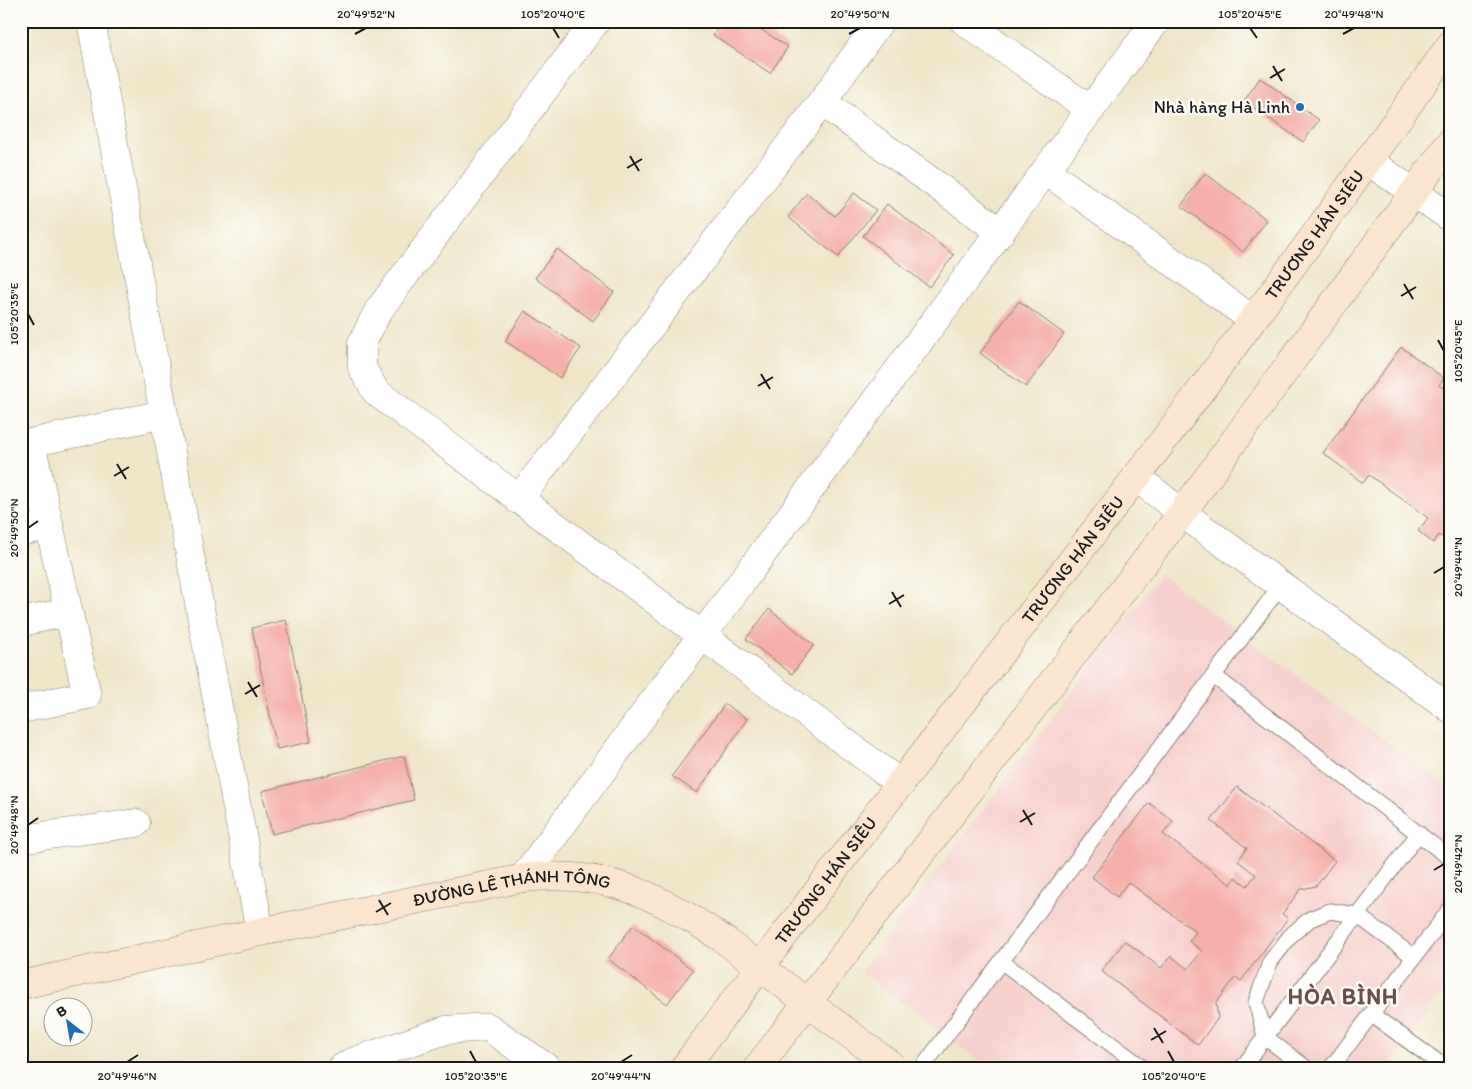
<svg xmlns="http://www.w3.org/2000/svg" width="1472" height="1089" font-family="Itim,sans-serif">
	<rect width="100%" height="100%" fill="#fdfcf7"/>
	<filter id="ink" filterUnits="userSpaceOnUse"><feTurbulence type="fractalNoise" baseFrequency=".02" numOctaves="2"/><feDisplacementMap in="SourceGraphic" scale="10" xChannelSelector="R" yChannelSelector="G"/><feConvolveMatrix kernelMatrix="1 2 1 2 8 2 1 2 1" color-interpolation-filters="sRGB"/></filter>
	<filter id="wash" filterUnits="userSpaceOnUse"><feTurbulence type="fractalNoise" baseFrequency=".0096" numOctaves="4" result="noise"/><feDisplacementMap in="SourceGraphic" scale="20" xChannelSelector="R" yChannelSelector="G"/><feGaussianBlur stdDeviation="1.12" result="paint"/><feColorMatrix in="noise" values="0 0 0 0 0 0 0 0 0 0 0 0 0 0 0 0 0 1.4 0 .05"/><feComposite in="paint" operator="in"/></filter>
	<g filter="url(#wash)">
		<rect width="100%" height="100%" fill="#efe6c9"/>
		<path fill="#f7d0cd" d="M1160 574 1451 790V983L1387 1068H989L861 972Z"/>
		<g id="blocks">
			<path fill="#f4afa8" d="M723 21H748L788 47 770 73 713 35Z
				M1260 78 1319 120 1303 142 1244 101Z
				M1205 173 1267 220 1243 252 1181 206Z
				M807 193 835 216 854 193 876 210 838 257 788 217Z
				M887 204 954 255 929 287 863 236Z
				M557 249 614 292 593 321 535 278Z
				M1019 301 1064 334 1026 387 980 353Z
				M525 311 581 348 560 378 505 341Z
				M1401 347 1444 378 1439 385 1451 394V543L1439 535 1433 543 1418 531 1428 518 1369 475 1363 483 1323 453Z
				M769 609 814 645 792 674 746 639Z
				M286 620 311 742 277 749 252 628Z
				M725 704 747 719 697 793 672 776Z
				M404 756 414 800 272 834 262 791Z
				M1237 787 1335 861 1316 886 1301 889 1282 914 1288 918 1241 981 1236 977 1216 1003 1218 1018 1198 1045 1101 971 1125 941 1161 968 1171 956 1188 969 1202 951 1189 941 1196 932 1128 882 1117 897 1092 877 1149 803 1173 821 1163 834 1231 885 1235 877 1247 886 1256 875 1238 861 1247 848 1211 821Z
				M633 925 693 970 667 1004 608 959Z"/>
		</g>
	</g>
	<g filter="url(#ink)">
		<use href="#blocks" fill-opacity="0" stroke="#868172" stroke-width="1"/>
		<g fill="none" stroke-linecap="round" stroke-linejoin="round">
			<g stroke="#868172" stroke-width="17">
				<path id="lane" d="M1214 676 1451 859
					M1001 961 1143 1068
					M1371 1014 1446 1068
					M922 1068 1281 585
					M1242 1068 1419 833
					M1306 1068 1265 1037 1256 1002 1270 962 1291 935 1310 919 1330 911 1357 915 1414 957
					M1331 1068 1451 908"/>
			</g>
			<g stroke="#868172" stroke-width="29">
				<path id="street" d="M91 21 260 932
					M596 21 378 311 362 343V368L376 392 901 784
					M964 21 1091 110
					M822 102 1001 232
					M1368 161 1451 218
					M1046 171 1252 319
					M21 445 164 414
					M1136 477 1182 513 1451 709
					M518 500 822 102 880 21
					M21 532 49 525
					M21 622 68 612
					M21 709 87 695 31 443
					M21 839 136 823
					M523 878 1156 21
					M342 1068 352 1062 446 1030 488 1027 547 1068"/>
			</g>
			<g stroke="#868172" stroke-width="29">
				<g id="secondary">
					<path id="s1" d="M21 985 260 932 523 878C605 869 656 894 723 939L895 1068"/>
					<path id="s2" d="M684 1068C831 870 984 677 1133 481 1242 337 1347 191 1451 44"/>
					<path d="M757 1068 1182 513 1451 141"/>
				</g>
			</g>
			<use href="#lane" stroke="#fff" stroke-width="15"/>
			<use href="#street" stroke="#fff" stroke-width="28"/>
			<use href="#secondary" stroke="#fbe5cf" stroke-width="28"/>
		</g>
	</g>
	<path fill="none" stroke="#1c1c1c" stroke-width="2" d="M553 28 559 38M1250 28 1257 38M355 34 366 28M849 34 860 28M1343 34 1354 28M1273 66 1282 81M1270 78 1285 69M630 156 639 171M627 168 642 159M1404 284 1413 299M1401 296 1416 287M28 314 34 325M1438 340 1444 351M761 374 770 389M758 386 773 377M117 464 126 479M114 476 129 467M28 528 38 521M1434 573 1444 567M892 592 901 607M889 604 904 595M248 682 257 697M245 694 260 685M1023 810 1032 825M1020 822 1035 813M28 825 38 818M1434 870 1444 864M379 900 388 915M376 912 391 903M1154 1028 1163 1043M1151 1040 1166 1031M470 1051 476 1062M1168 1051 1174 1062M127 1062 138 1055M621 1062 632 1055"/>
	<circle fill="#1f6fb2" stroke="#fdfcf7" stroke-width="2" cx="1300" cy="107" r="5"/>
	<g text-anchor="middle" stroke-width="5" stroke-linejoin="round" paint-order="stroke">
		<g font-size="18" fill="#1c1c1c" stroke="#fdfcf7" text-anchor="end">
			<text x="1290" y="113">Nhà hàng Hà Linh</text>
		</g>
		<g font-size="18" fill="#1c1c1c" stroke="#fdfcf7">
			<text dy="6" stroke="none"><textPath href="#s2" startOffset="1045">TRƯƠNG HÁN SIÊU</textPath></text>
			<text dy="6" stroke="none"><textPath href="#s2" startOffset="640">TRƯƠNG HÁN SIÊU</textPath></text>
			<text dy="6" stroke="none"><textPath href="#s2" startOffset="235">TRƯƠNG HÁN SIÊU</textPath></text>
			<text dy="6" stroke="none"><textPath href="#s1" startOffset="501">ĐƯỜNG LÊ THÁNH TÔNG</textPath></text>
		</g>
		<g font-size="22" font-weight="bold" letter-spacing="1" fill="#684f4d" stroke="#fdfcf7">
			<text x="1343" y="1004">HÒA BÌNH</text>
		</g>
	</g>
	<rect width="1472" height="1089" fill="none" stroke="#fdfcf7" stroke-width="55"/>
	<g transform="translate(68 1022) rotate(329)"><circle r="24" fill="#fdfcf7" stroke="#a3a29f"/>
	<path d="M0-4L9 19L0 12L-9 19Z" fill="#1f6fb2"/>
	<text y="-8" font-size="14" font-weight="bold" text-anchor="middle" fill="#1c1c1c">B</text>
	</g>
	<rect x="28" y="28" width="1416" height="1034" fill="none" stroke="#1c1c1c" stroke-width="2"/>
	<g font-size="12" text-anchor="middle" fill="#1c1c1c">
		<text x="366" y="18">20°49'52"N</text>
		<text x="553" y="18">105°20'40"E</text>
		<text x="860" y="18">20°49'50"N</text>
		<text x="1250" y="18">105°20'45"E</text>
		<text x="1354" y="18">20°49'48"N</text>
		<text transform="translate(14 314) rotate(-90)" y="4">105°20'35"E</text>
		<text transform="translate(1458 351) rotate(-90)" y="4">105°20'45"E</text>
		<text transform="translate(14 528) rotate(-90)" y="4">20°49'50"N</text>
		<text transform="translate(1458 567) rotate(-90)" y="4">20°49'44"N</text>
		<text transform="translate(14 825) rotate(-90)" y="4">20°49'48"N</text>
		<text transform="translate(1458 864) rotate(-90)" y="4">20°49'42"N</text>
		<text x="127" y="1080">20°49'46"N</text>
		<text x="476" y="1080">105°20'35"E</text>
		<text x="621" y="1080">20°49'44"N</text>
		<text x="1174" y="1080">105°20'40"E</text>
	</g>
</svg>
